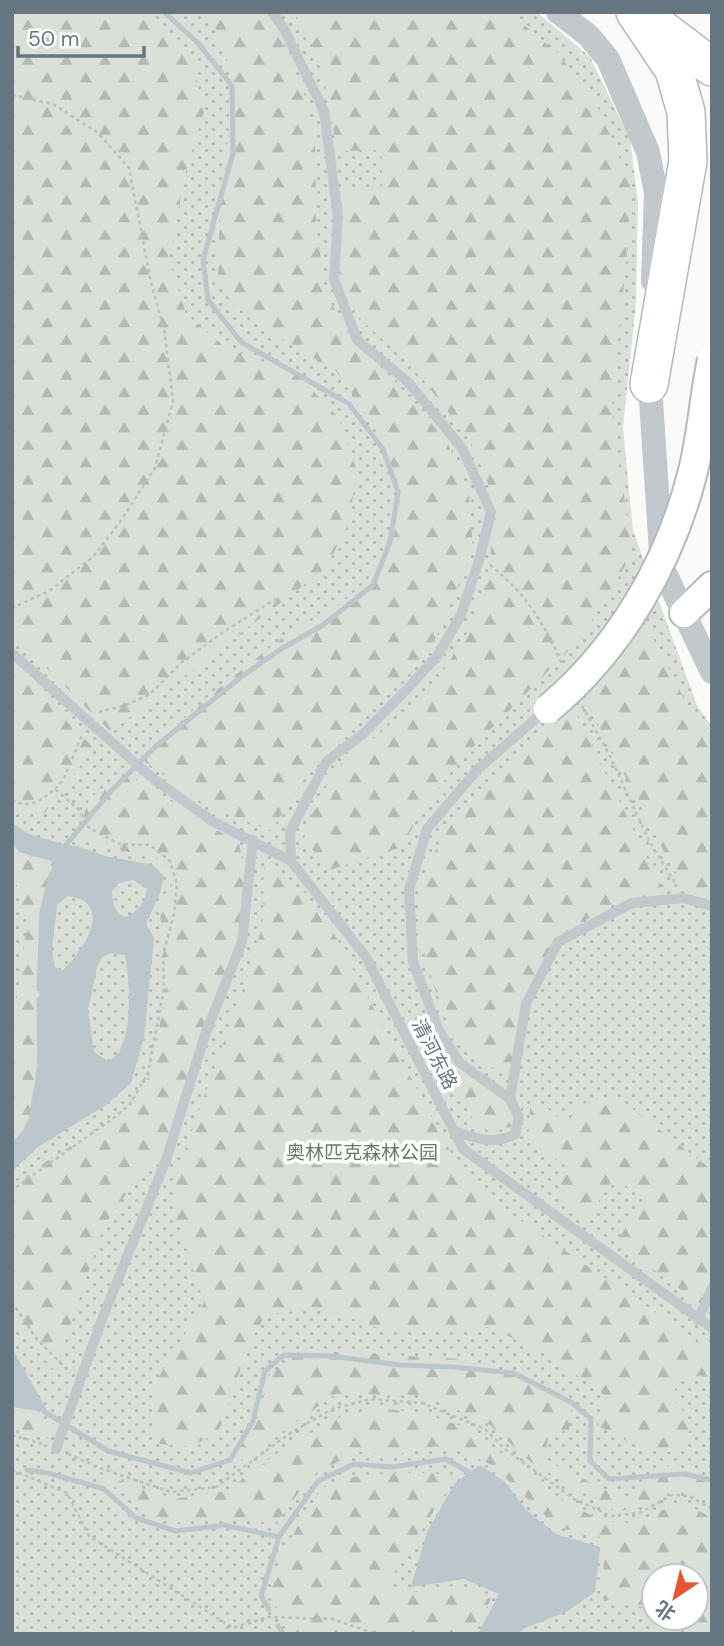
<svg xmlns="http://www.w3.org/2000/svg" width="724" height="1646" font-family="'DM Sans','Noto Sans SC',sans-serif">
	<defs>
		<pattern id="grass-dots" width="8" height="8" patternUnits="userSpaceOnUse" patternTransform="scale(1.75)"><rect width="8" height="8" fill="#dadfd7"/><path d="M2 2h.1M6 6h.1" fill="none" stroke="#b4b9b4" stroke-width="1.8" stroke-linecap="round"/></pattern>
		<pattern id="forest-firs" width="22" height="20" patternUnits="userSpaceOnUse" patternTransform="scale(1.75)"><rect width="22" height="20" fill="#dadfd7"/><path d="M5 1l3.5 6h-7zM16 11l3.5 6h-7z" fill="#b4b9b4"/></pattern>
	</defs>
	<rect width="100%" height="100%" fill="#fafaf8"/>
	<path fill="url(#grass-dots)" fill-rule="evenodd" d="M12 12H537L590 57 630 139 638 202 636 303 623 428 633 531 697 705 712 727V1634H12ZM654 1576H696V1618H654Z"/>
	<path fill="url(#forest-firs)" d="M12 12H149L192 56 204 111 185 175 169 261 186 314 226 348 298 375 338 417 356 468 350 521 326 568 111 732 12 634Z
		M202 12H268L272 18 303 89 315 139 316 222 325 291 347 332 404 391 447 442 469 493 473 551 429 654 322 751 271 831 204 804 140 758 209 696 282 638 339 605 367 581 394 535 401 485 372 423 336 371 279 338 231 303 218 275 220 214 234 78 214 25Z
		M293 12H508L558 53 594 99 630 182 628 240 612 409 632 553 607 598 577 642 467 753 426 803 402 847 327 871 304 838 315 804 343 760 377 736 437 681 470 628 489 571 493 523 488 483 470 440 413 367 361 320 343 292 338 266 339 190H382L381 150 337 151C329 103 323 51 293 12Z
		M644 621 691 712 712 742V901L687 889 672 867 585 699Z
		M12 668 94 748 44 814 12 807Z
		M573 707 665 894 609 906 564 933 550 951 524 999 509 1080 453 1037 435 989 422 944 420 885 444 832Z
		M122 773 139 781 239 844 246 878 243 943 159 1164 144 1168 104 1226 55 1372 12 1319V1189L18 1180 134 1105 153 1067 166 986 160 913 173 881 160 859 76 840 89 799Z
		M12 852 42 859 56 877 37 1014 36 1059 46 1091 24 1142 12 1152V1013L18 993 27 922 15 880 12 877Z
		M264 864 304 892 331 928 450 1151 504 1209 712 1351V1380L704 1375 678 1380 673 1399 686 1414 690 1431 674 1453 637 1446 598 1426 606 1396 552 1357 489 1327 436 1331H388L344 1316 309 1309 265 1315 249 1345 218 1432 190 1447 152 1443V1388L204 1303 177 1220 176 1174 253 961 263 920Z
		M448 1076C480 1083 495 1086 513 1115L511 1127 493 1132 477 1126Z
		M531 1095 567 1124 578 1105 616 1096 712 1170V1277L700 1304 616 1242 645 1200 615 1178 586 1219 554 1196 568 1168 528 1137Z
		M301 1350 461 1359 522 1378 572 1399 569 1430 549 1434 544 1460 627 1500 673 1462 712 1486V1503L678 1488 645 1505 617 1512 532 1463 490 1425 424 1395 336 1394 221 1475 258 1421 268 1376Z
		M12 1407 27 1410 56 1425 47 1439 12 1428Z
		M371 1408 419 1412 470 1429 550 1492 601 1521 636 1523 673 1505 694 1508 712 1518V1634H645L658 1629 669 1618H696V1576H654V1609L603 1599 604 1538 557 1527 492 1465 445 1444 390 1456 356 1451 309 1479 275 1524 226 1517 175 1523 143 1510 126 1493 73 1465 174 1499 226 1491 286 1447 336 1419Z
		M423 1473 457 1475 385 1587 409 1593 458 1585 491 1599 473 1634H298L274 1604 271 1581 289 1541 322 1488 347 1478 372 1474Z"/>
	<path fill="#bbc7cb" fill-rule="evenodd" d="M12 823 29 834 65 845 77 846 105 856 153 865 164 876 160 893 146 924 154 938 144 1037 131 1083 106 1105 38 1147 12 1171V1143L31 1121 40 1065 39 959 42 912 54 859 21 850 12 841ZM133 880 147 889C144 904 139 911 125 917 113 911 113 903 112 891L119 883ZM68 896C115 902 84 951 63 970L55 967C49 946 56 927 57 905ZM111 953 125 955C130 980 132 1027 120 1050 118 1055 113 1058 108 1061L94 1052 88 1010 97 967 102 957Z
		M12 1353 45 1412 12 1407Z
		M480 1465 505 1482 527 1511 556 1534 600 1547 595 1592 566 1612 525 1628 517 1634H478L499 1594 464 1579 411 1587 427 1532 455 1483Z"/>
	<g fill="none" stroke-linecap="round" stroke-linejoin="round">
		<path stroke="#bbc7cb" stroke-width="5" d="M12 841 21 850 54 859V861
			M54 859 112 790 156 746 241 677 281 649 323 625 373 585 390 542 398 492 383 449 349 404 241 342 208 300 203 260 233 153 232 86 198 43 164 12
			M39 989 42 912 51 874
			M27 1127 31 1121 40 1065 39 999
			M12 1353 45 1412 108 1451 191 1473 230 1460 253 1421 265 1371 284 1355 330 1356 400 1365 453 1367 513 1373 571 1402 591 1419 590 1461 609 1479 684 1474 712 1480
			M27 1470 48 1473 104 1489 136 1518 176 1531 224 1525 279 1537 318 1481 354 1464 392 1467 446 1459 470 1473
			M269 1609 261 1596 279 1537
			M278 1626 283 1634"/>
		<g stroke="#b3babf" stroke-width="32">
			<path id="secondary" d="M684 613 712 586"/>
		</g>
		<g stroke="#b4b9bd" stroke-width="40">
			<path id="motorway" d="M635 12 674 70 686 112 688 161 649 384
				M654 23 712 67"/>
		</g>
		<path stroke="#bbbfc2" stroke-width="2.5" stroke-dasharray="3.5 3.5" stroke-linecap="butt" d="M12 95 53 104 98 133 129 168 151 283 164 329 173 401 155 468 120 522 93 557 49 591 12 608
			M490 565C525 592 546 626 563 666
			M582 706 609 754 649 841 677 886
			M99 712 126 705 150 694 182 662 225 631 279 597
			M55 789 63 780 83 733
			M12 800C30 810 41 800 55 789L79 810 88 827 119 844 150 845 170 861 177 884 174 914 163 955 164 988 148 1073 130 1104 115 1117 12 1190
			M12 925V941
			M12 1302 36 1338 70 1373
			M12 1435 43 1444
			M68 1454 103 1469 171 1492 216 1487 289 1434 332 1409 371 1399 422 1403 485 1429 506 1450 574 1499 611 1516 639 1513 672 1495 689 1496 712 1509
			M12 1470 67 1493 89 1536 233 1628 269 1617 333 1619 375 1634"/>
		<path stroke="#c3c8cc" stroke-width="10" d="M272 12 284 29 324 111 338 217 334 279 357 340 408 382 462 448 491 512 480 557 461 615 438 655 408 688 363 734 326 762 290 832 291 861
			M12 653 151 777 212 821 291 861 366 957 463 1149 712 1328
			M510 1099 460 1063 439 1031 413 962 409 890 427 829 478 769 547 709
			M454 1131C478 1138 491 1146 515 1134L519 1117 510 1099 526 1004 558 942 632 903 684 898 712 906
			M698 1320 712 1288
			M56 1449 101 1322 166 1160 205 1035 242 942 253 840"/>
		<path stroke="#c3c8cc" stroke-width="24" d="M558 12 588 35 608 59 648 152 656 193 653 281
			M649 370 662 567 712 672"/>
		<use href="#secondary" stroke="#fff" stroke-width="28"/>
		<use href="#motorway" stroke="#fff" stroke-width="37"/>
		<g stroke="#b3babf" stroke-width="32" stroke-linecap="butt">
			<path id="secondary-bridge" d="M548 709C620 649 670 563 693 471 702 435 704 397 712 360"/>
		</g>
		<path stroke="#bbbfc2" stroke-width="2.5" stroke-dasharray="3.5 3.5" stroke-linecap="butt" d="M81 715 94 727"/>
		<use href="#secondary-bridge" stroke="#fff" stroke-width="28"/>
	</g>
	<g text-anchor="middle" stroke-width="7" stroke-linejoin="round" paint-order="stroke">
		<g font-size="19" fill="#657683" stroke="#fff">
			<text transform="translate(435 1054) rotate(63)" y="7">清河东路</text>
		</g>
		<g font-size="19" fill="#687a64" stroke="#fff">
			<text x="362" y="1159">奥林匹克森林公园</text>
		</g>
	</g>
	<rect width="724" height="1646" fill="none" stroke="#657683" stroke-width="28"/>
	<g transform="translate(675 1597) rotate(215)"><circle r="33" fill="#ffffff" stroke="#c1c8cd" stroke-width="2"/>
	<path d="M0-5L12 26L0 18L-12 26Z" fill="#e4572e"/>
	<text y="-10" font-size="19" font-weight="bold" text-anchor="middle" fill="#657683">北</text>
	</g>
	<path d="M18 46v10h126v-10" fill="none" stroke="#657683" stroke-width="3.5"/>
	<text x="28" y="46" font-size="21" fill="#657683" stroke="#ffffff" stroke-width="5" paint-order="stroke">50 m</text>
</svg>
